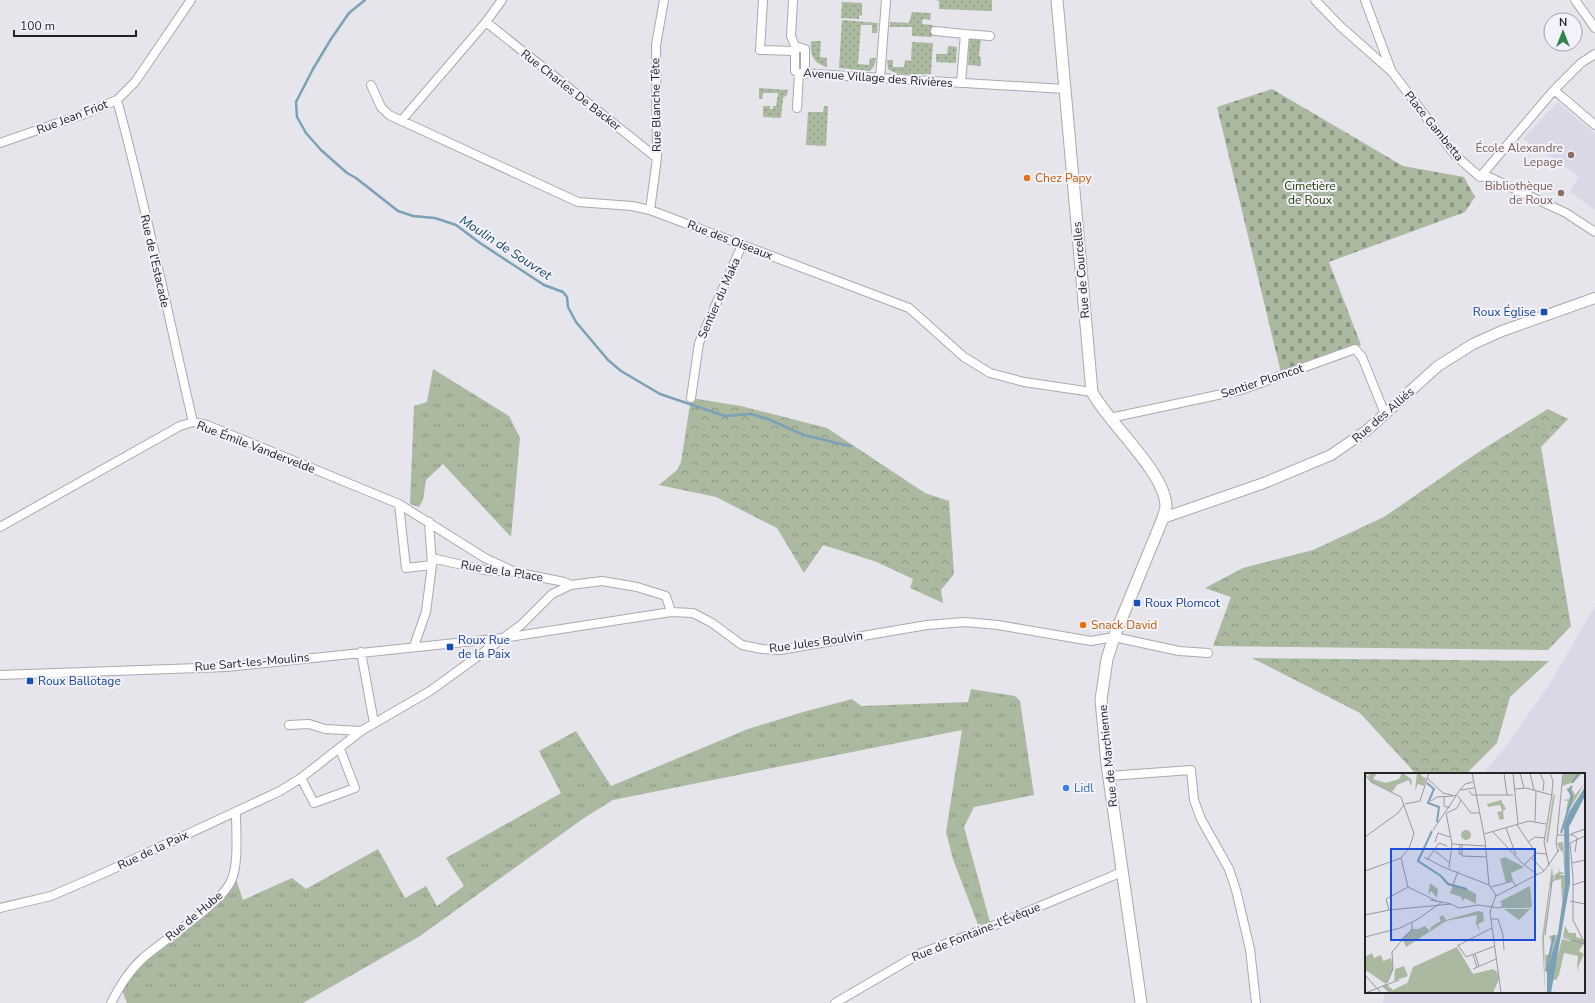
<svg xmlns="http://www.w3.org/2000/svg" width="1595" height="1003" font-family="'Nunito Sans',sans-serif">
	<defs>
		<pattern id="grass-tufts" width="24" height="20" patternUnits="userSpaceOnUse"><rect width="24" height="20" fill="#abb9a0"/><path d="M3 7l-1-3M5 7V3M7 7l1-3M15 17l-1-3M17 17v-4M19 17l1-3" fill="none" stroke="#8b9682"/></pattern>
		<pattern id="forest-crowns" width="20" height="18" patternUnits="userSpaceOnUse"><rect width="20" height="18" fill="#abb9a0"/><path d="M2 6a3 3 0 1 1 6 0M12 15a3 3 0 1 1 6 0" fill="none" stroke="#8b9682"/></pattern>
		<pattern id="cemetery-stones" width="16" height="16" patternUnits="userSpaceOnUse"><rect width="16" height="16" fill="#abb9a0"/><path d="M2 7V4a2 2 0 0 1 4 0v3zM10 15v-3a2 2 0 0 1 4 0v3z" fill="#8b9682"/></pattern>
		<pattern id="garden-dots" width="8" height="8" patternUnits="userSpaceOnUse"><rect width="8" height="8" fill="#abb9a0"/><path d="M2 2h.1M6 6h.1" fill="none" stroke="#8b9682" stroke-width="1.8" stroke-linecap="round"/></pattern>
	</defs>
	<rect width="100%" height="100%" fill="#e6e5ec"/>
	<path fill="#dad8e7" d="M1558 102 1595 134V210L1570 192 1579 176 1523 139Z
		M1595 606V1003H1383L1385 992H1584V774H1482L1504 749 1549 685Z"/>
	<path fill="url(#grass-tufts)" d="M433 369 509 416 520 438 511 537 443 464 426 480 423 500 419 507 410 504 414 406 427 402Z
		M971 689 1015 696 1020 701 1034 795 974 807 964 827 990 922 978 925 953 859 946 832 962 730 613 800 584 818 420 936 303 1003H127L121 988 130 974 233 887 236 879 243 900 292 878 306 889 378 849 405 898 426 886 437 906 464 886 446 858 561 793 539 751 576 731 611 786 748 729 803 712 852 699 861 706 968 702Z"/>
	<path fill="url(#forest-crowns)" d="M691 398 741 406 827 428 925 493 949 501 954 574 941 590 943 603 910 588 913 579 877 562 823 545 804 573 777 528 716 497 659 485 677 470 681 462Z
		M1548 409 1568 419 1541 447 1571 626 1548 650 1213 646 1231 597 1205 588 1243 568 1313 550 1384 517 1480 451Z
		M1252 658 1549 661 1510 697 1497 743 1466 774H1416L1360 713Z"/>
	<path fill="url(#cemetery-stones)" d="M1272 89 1403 166 1464 177 1475 197 1465 212 1329 262 1361 345 1281 373 1217 107Z"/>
	<path fill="url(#garden-dots)" d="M935 0H992V11L939 9V1Z
		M842 2 862 3V15L859 16V19L841 18Z
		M912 12 931 13 930 20 923 19 922 24 933 25 932 37 912 36V27H890V22L909 23Z
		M842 20 878 23 877 33H872V25H861L858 64 869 65 870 58H876C875 64 874 68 869 71L839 68Z
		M970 38H981L979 56 981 57V66L968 65Z
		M811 41H821L820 57 827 58V67C812 63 810 54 811 41Z
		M912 42 933 43 931 74C919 74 897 77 888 69L887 60H893V67H904L905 60 911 61Z
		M948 46 957 47 956 63 936 62V54H947Z
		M759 88 788 90 787 95 783 98 781 118 763 117V106H770V109H773V106H776L778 93H763L762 99H759Z
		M824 106H828L826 146 806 145 808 112H823Z"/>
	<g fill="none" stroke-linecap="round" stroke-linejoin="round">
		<path stroke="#7ba1b6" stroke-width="2.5" d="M365 0 349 13 331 39 313 69 296 102 297 117 306 133 321 150 347 173 356 178 398 211 413 216 435 218 456 225 480 243 544 285 563 292 567 297 568 307 576 322 608 360 621 371 660 394 725 416 751 414 768 419 804 435 850 446"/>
		<g stroke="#aaa9b0" stroke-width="10">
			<path id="minor" d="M763 0 760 50 794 51
				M793 0 791 36 795 46V71L799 73 1064 89
				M1315 0 1339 25 1392 72 1455 155 1480 177
				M1365 0 1391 70
				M1575 0 1595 28
				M486 22 657 158
				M935 31 965 34
				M795 46 805 49V74
				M880 78 886 0
				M961 83 965 34 990 36
				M371 85 381 107 389 115 578 202 632 206 650 210 909 308 964 357 990 373 1024 382 1092 392
				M1554 90 1595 125
				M117 100C146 206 168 315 193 422
				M797 108 799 73
				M401 121 486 22 502 0
				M0 143 84 114 117 100 135 82 191 0
				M1480 177 1554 90 1581 63 1595 54
				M1480 177 1487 176 1566 213 1595 232
				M650 210 657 158 656 45 664 0
				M691 398 699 343 742 245
				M1110 418 1241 390 1355 349 1362 357 1385 414
				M399 504 406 568 432 565
				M0 527 180 426 193 422 207 425 399 504 485 558 515 572
				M432 558 484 570 515 572 564 582 571 585
				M414 646 426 612 432 565 429 522
				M361 652 374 723
				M0 675 227 667 503 638 671 612 693 613 712 623 742 645 762 649 780 650 927 625 965 622 998 625 1091 641 1114 637 1179 651 1208 653
				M289 725 309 724 325 729 361 731
				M1109 776 1191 770 1194 800 1201 819 1229 869 1236 890 1250 949 1256 1003
				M301 778 314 803 355 788 340 749
				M0 908 51 896 104 873 280 791 301 778 361 731 430 691 521 625 552 594 571 585 602 581 637 587 666 596 671 612
				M111 1003C120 986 128 972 142 959 163 940 221 904 231 881 239 865 236 831 236 812
				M835 1003 919 954 995 925 1122 872"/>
		</g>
		<g stroke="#aaa9b0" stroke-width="12">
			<path id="tertiary" d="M1163 518 1264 483 1331 455 1366 431 1438 366 1473 344 1502 331 1595 298"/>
		</g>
		<g stroke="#aaa9b0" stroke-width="13">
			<path id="secondary" d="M1057 0 1092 392C1109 424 1165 472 1166 506 1166 509 1164 514 1163 518L1114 637 1107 659 1101 700 1107 764 1141 1003"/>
		</g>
		<use href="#minor" stroke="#fff" stroke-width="8"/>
		<use href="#tertiary" stroke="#fff" stroke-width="10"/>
		<use href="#secondary" stroke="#fff" stroke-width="11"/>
	</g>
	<g fill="#8d6e63" stroke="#f3f2fa" stroke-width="1.5">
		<circle cx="1571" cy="155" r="4"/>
		<circle cx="1561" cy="193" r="4"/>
	</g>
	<g fill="#e8710a" stroke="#f3f2fa" stroke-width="1.5">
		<circle cx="1027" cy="178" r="4"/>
		<circle cx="1083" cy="625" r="4"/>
	</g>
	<g fill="#1a4fb4" stroke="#f3f2fa" stroke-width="1.5">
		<rect x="1540" y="308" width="8" height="8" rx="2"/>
		<rect x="1133" y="599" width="8" height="8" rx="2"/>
		<rect x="446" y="643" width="8" height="8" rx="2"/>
		<rect x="26" y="677" width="8" height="8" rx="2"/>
	</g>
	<circle fill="#3f7fe0" stroke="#f3f2fa" stroke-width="1.5" cx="1066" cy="788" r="4"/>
	<g text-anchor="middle" stroke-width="4" stroke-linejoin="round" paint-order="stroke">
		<g font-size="12" fill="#242427" stroke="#f3f2fa">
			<text transform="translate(878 78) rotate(4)" y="4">Avenue Village des Rivières</text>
			<text transform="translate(571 90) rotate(38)" y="4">Rue Charles De Backer</text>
			<text transform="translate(656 105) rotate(-91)" y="4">Rue Blanche Tête</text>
			<text transform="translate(72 117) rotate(-21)" y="4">Rue Jean Friot</text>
			<text transform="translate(1434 126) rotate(51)" y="4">Place Gambetta</text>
			<text transform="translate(730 240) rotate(21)" y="4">Rue des Oiseaux</text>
			<text transform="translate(155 261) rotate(77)" y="4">Rue de l'Estacade</text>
			<text transform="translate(1081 270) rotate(-95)" y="4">Rue de Courcelles</text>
			<text transform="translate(719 298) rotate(-66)" y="4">Sentier du Maka</text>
			<text transform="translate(1262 381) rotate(-18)" y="4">Sentier Plomcot</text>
			<text transform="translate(1383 415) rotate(-41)" y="4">Rue des Alliés</text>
			<text transform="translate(256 447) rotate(21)" y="4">Rue Émile Vandervelde</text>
			<text transform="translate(502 571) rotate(9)" y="4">Rue de la Place</text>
			<text transform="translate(816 642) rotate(-8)" y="4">Rue Jules Boulvin</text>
			<text transform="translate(252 662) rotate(-5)" y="4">Rue Sart-les-Moulins</text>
			<text transform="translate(1108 756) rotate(-96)" y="4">Rue de Marchienne</text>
			<text transform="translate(153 850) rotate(-25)" y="4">Rue de la Paix</text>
			<text transform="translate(194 916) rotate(-40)" y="4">Rue de Hube</text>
			<text transform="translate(976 932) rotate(-22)" y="4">Rue de Fontaine-l'Évêque</text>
		</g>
		<g font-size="12" fill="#785e54" stroke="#f3f2fa" text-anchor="end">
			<text x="1563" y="152">École Alexandre<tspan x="1563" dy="14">Lepage</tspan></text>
			<text x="1553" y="190">Bibliothèque<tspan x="1553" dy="14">de Roux</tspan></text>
		</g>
		<g font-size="12" fill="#c56008" stroke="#f3f2fa" text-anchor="start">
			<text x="1035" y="182">Chez Papy</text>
			<text x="1091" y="629">Snack David</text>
		</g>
		<g font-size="12" fill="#283f09" stroke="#f3f2fa">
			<text x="1310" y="190">Cimetière<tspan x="1310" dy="14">de Roux</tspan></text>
		</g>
		<g font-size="12" fill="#164399" stroke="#f3f2fa" text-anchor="start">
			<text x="1536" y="316" text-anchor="end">Roux Église</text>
			<text x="1145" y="607">Roux Plomcot</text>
			<text x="458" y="644">Roux Rue<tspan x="458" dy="14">de la Paix</tspan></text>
			<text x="38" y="685">Roux Ballotage</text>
		</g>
		<g font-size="12" fill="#366cbe" stroke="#f3f2fa" text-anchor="start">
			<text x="1074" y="792">Lidl</text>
		</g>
		<g font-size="13" font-style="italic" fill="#174960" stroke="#f3f2fa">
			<text transform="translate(506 247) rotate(33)" y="5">Moulin de Souvret</text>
		</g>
	</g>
	<g transform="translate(1365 773)">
		<rect width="220" height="220" fill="#e6e5ec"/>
		<path d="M198 69 201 103 197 129 196 106 188 108 192 103H200L198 79 195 77 196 71 195 77 192 70ZM187 93 188 103 194 99 193 94 195 99 200 100 189 104 185 115 179 164 180 220 177 165ZM65 110 73 116 72 125 66 118 63 122ZM113 138 118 139 119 148 113 151 115 159 111 151 112 142 81 148 41 174 37 165 47 156H53L60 153 65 158 66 154 76 148 74 144 78 142 81 147ZM200 153 204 160H211V164L218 166 219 170 214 178 219 181 213 194 214 200 212 194 213 183 199 180 194 202 191 207 187 206 197 166 206 168 207 166 198 163ZM7 180 9 185 16 182 18 188 26 185 28 196 21 211 2 198 0 199V184ZM39 193 43 203 29 208 30 196ZM42 210 44 220H24L17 213 21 211 28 217Z" fill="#abb9a0"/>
		<path d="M6 0H12L8 6 21 10 34 6 37 0H45L39 1 46 6 47 10 46 13 44 7 32 12 27 19 6 9 3 3ZM52 0H57L56 3 61 5 59 13 53 11 50 18ZM199 0H217L209 9 197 13ZM220 10 203 39 201 38 203 28 198 27 204 26 206 22 201 16 206 14 210 22ZM190 21 183 69 181 70 188 23ZM136 27 141 36 138 38 139 46 135 47 132 39 137 38 135 32 123 34 122 31ZM88 112 100 115 111 121V131L100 125 98 128 96 124 85 120ZM165 113 167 133 165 135H135L137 130 134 129ZM139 136H165L154 147ZM192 162 182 199H181L179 172 180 182H183L188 172 184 163ZM92 174 108 201 128 196 132 199 134 206 128 220H44L42 211 48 194Z" fill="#abb9a0"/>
		<path d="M140 84 159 94 146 100 148 107 141 110 135 86Z" fill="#abb9a0"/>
		<path d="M96 62a5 5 0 1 1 10 0a5 5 0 1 1-10 0Z" fill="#abb9a0"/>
		<path d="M220 14V23L204 54 205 110 186 220H182V197L193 160 200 110 199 53 204 39Z" fill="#7ba1b6"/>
		<path fill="none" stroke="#7ba1b6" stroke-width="2" d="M62 10 69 16 63 30 74 34 72 49M207 10 214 0M67 58 53 88 76 103 83 111 102 116M196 60 207 24 204 17 207 13M181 198 189 162"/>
		<path fill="none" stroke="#98989d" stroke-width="1" d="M107 0 120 67 124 112 131 122 125 139 136 220M139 0 142 22M148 0 153 51M155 0 159 15M165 0 169 17M175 0 179 9 178 18M185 0 188 8 187 19M0 1 6 9 36 24 49 61 44 75 36 85 0 98M62 5 78 20 90 23 100 11 108 9M150 16 161 15 187 22V19M96 17 109 15M104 18 107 22H148M92 22 106 40H114M79 24V33L85 35M66 28 72 24 88 23M40 31 55 28 64 0M81 40 87 71 84 95M82 40 92 35 96 27M170 48 171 18M152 52 171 80M141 55 151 82M68 57 91 23M128 59 157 90 173 102M119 61 164 48 181 51M206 61 220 56M192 62 198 0M220 63 205 70 208 104V147L220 171M0 64 33 40 39 32M70 69 73 60 85 64M163 69 170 64 180 65M87 71 121 73M95 71 94 81H97M97 71V83L122 84M70 78 85 90M193 79 191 70 192 62H208L212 65M210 79 212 65M59 84 78 94 124 112M166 84 179 98M36 85 43 114M62 87 74 70 82 73M207 90 220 87M159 92 171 80 181 81M184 93 179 69 187 21M88 112 93 98M208 112 220 108M126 114 148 108 151 114M131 123 179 98 194 77M65 127 77 129M205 128 220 131M24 137 21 126 43 114 72 128M0 142 24 137 86 131 94 135 113 132 135 135M126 146H133L138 162 139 177M180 162 187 109 192 103H200M0 164 35 155 53 146 77 129 86 131M198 164 219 171M93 172 101 184 130 173M92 173 127 155M110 181 114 193M108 182 112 194M28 196 27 179 47 156V149M108 196 131 186M0 202 16 220M22 210 28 196M0 220 34 207"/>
		<path fill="#1d4ed8" fill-opacity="0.15" stroke="#1d4ed8" stroke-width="2" d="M26 76H170V167H26Z"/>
		<rect width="220" height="220" fill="none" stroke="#242427" stroke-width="2"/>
	</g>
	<g transform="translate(1563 32)"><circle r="19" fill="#f3f2fa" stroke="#a0a0a6"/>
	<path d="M0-3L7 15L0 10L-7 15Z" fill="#348150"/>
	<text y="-6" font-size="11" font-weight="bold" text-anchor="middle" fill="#242427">N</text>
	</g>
	<path d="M14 30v6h122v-6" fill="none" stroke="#242427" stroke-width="2"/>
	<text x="20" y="30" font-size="12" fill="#242427" stroke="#f3f2fa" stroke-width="3" paint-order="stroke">100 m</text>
</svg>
